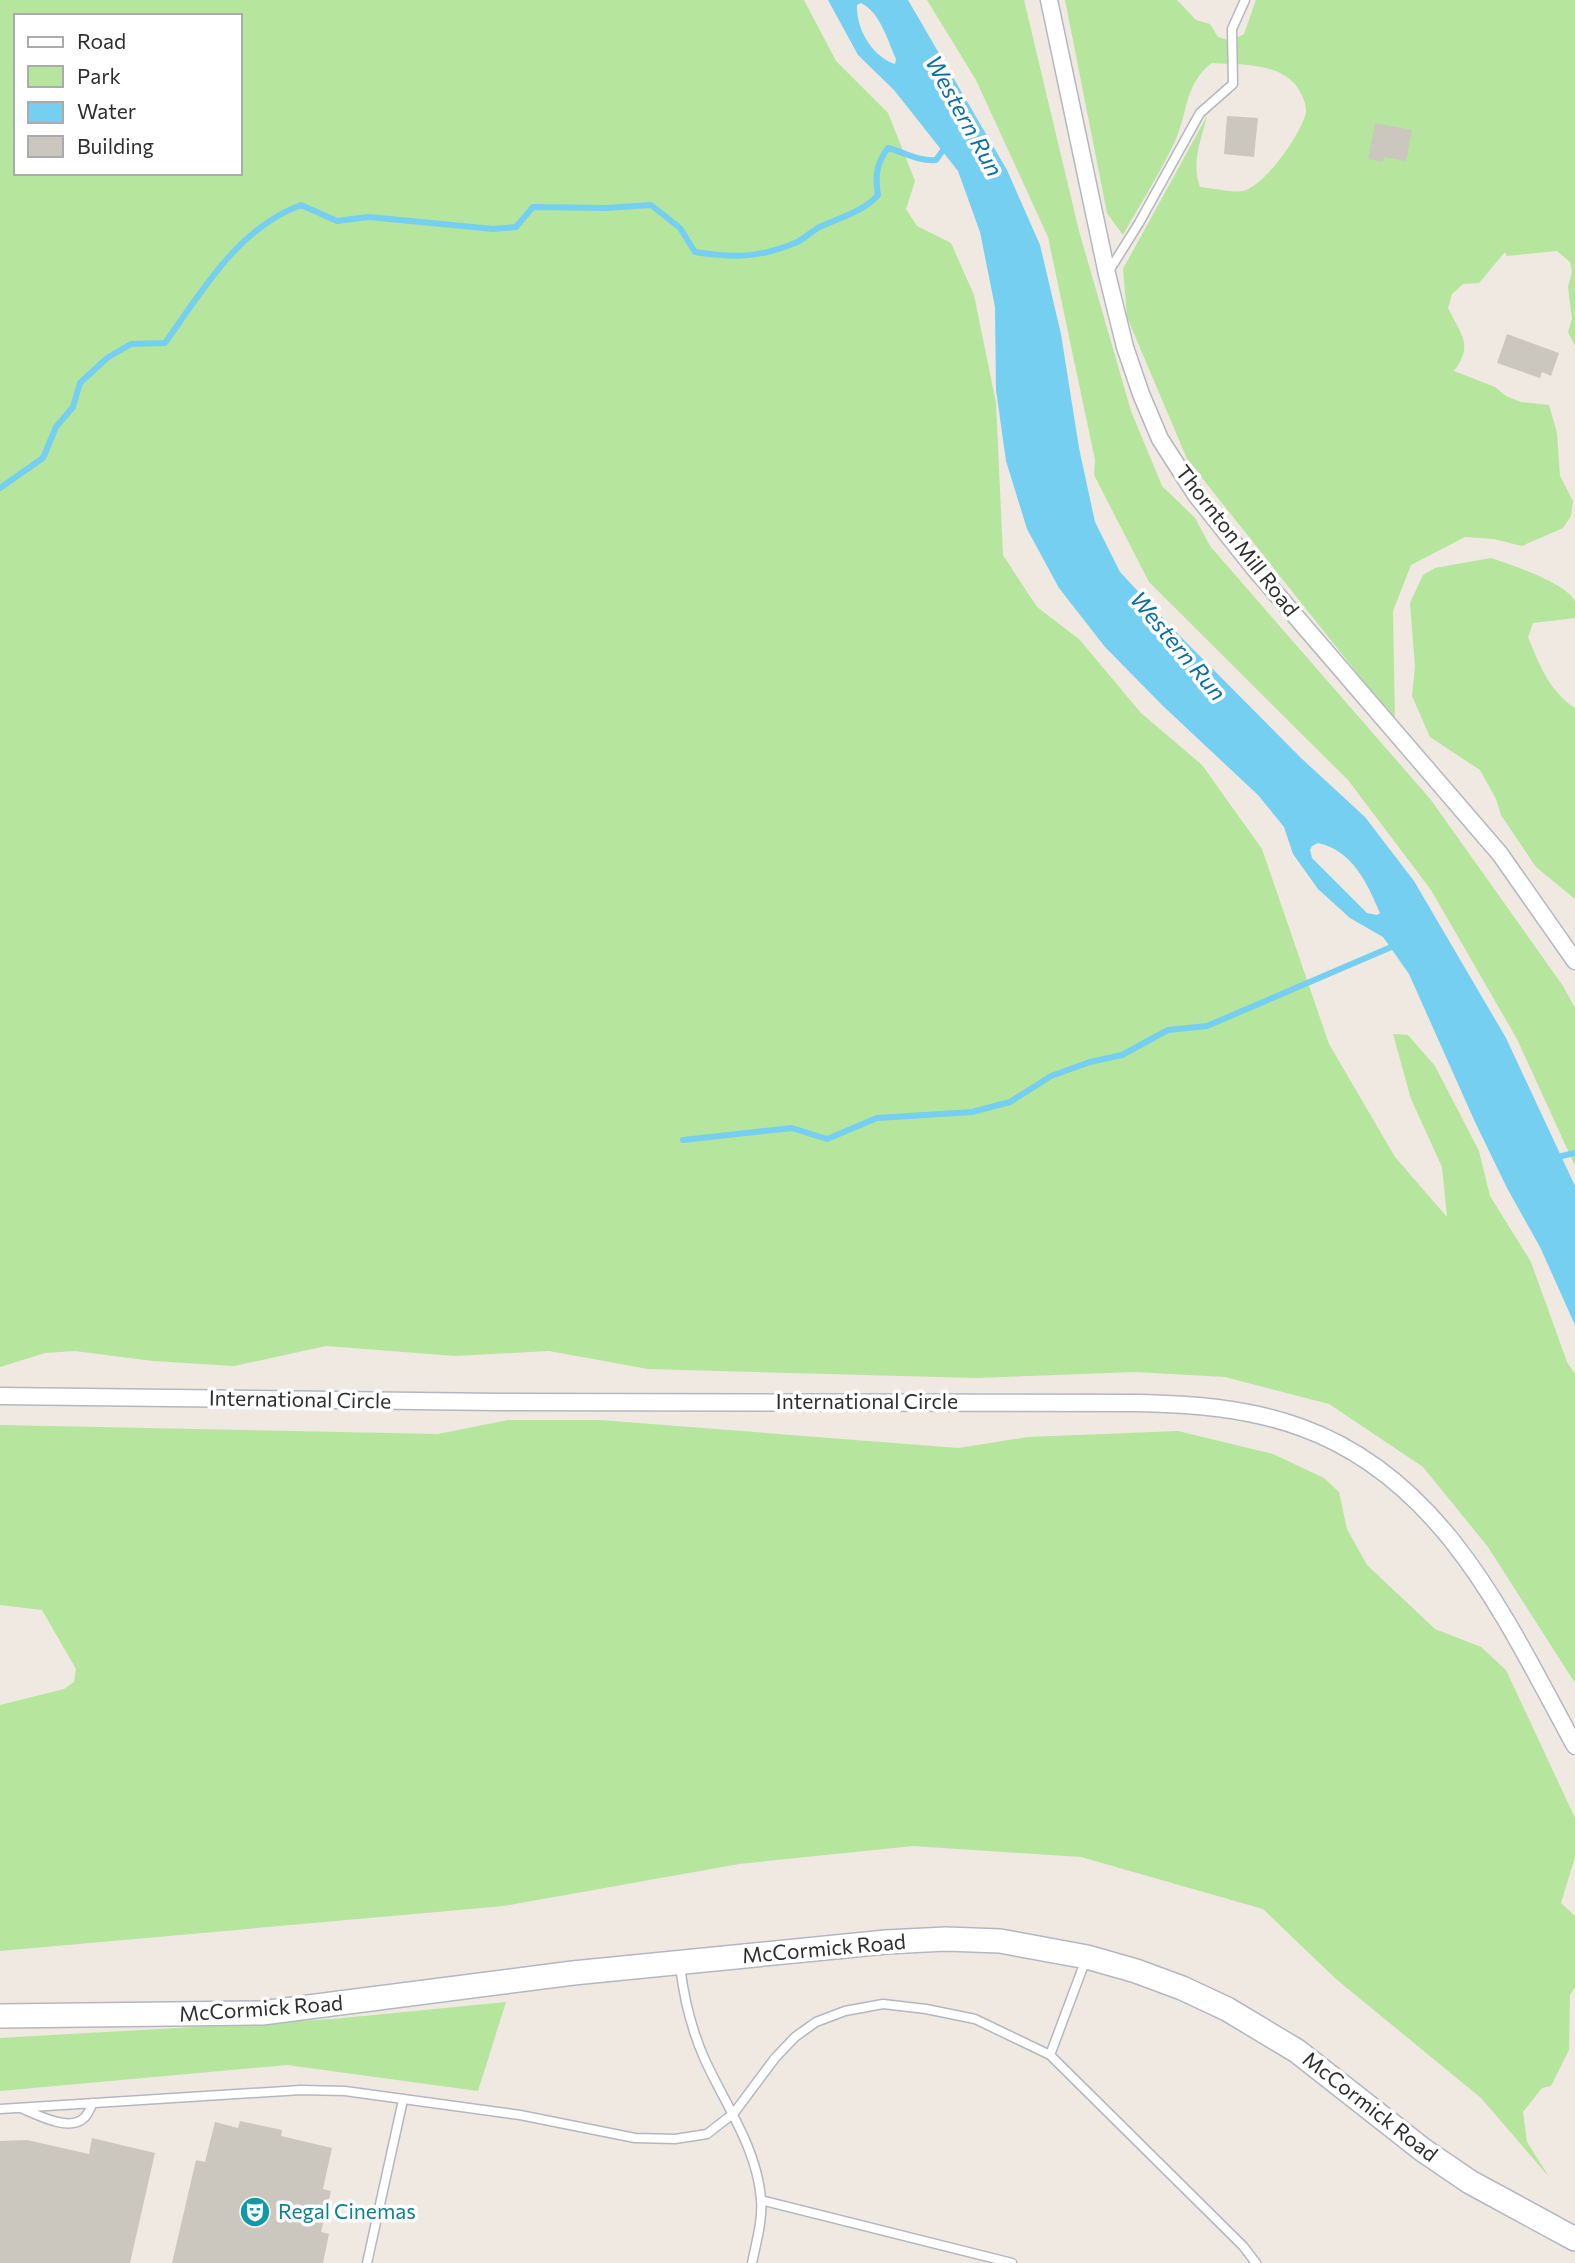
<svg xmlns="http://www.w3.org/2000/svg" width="1575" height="2263" font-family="Commissioner,sans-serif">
	<rect width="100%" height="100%" fill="#efe9e1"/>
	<path fill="#b6e59e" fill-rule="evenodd" d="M0 0H804L836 61 888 113 915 181 906 209 917 226 951 243 974 295 996 403 1003 555 1037 607 1079 639 1141 713 1202 765 1262 849 1329 1044 1395 1157 1447 1217 1442 1167 1411 1099 1393 1034 1408 1035 1435 1066 1479 1151 1490 1196 1531 1262 1567 1362 1575 1374V1683L1488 1547 1423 1467 1329 1404 1225 1377 1135 1372 976 1378 648 1369 549 1351 455 1356 326 1346 234 1366 153 1361 75 1351 45 1353 0 1367ZM16 16H240V173H16Z
		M927 0H1024L1079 231 1131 411 1162 486 1195 518 1210 546 1431 800 1563 986 1575 1008V1166L1517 1039 1431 890 1348 780 1149 582 1094 475 1095 460 1048 237 976 80Z
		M1065 0H1177L1196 20 1210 24 1218 37 1231 41 1244 34 1256 0H1575V346L1568 332 1572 319 1568 287 1572 272 1570 262 1557 251 1507 256 1505 252 1479 283 1463 284 1452 294 1448 308C1461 335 1474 344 1454 371L1495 387 1506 396 1521 402 1549 405 1557 433 1560 476 1573 501 1571 516 1563 528 1522 546 1494 539 1465 537 1411 565 1393 611 1395 721 1187 459 1127 317 1123 269 1207 116C1201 140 1191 163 1200 187 1211 188 1234 193 1243 191 1265 186 1302 133 1306 112 1307 103 1300 90 1294 83 1273 62 1239 65 1212 63 1185 83 1188 111 1176 139 1161 172 1140 204 1123 235L1107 213Z
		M1491 558C1509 564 1569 584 1575 602 1575 606 1575 614 1575 618L1533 623 1528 637C1539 664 1549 691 1575 708V899L1536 867 1501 815 1496 799 1480 770 1430 737 1412 696 1415 667 1410 603 1423 575 1435 568Z
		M508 1420H600L958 1448 1028 1437 1178 1431 1273 1454 1324 1478 1339 1492 1347 1529 1367 1565 1435 1629 1481 1647 1506 1670 1575 1818V1857L1561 1903 1575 1916V1987L1570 1995 1569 2050 1551 2086 1542 2088 1523 2112 1527 2142 1549 2177 1481 2098 1336 1979 1263 1909 1081 1857 913 1846 739 1864 504 1906 0 1951V1705L64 1689 74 1682 76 1669 42 1610 0 1605V1425L438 1434Z
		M506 2002 478 2091 287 2065 0 2091V2038L333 2019Z"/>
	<path fill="#75cff0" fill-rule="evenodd" d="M828 0H908L1007 170 1040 245 1061 334 1079 448 1095 522 1120 572 1177 633 1301 758 1365 817 1414 881 1506 1038 1575 1186V1325L1540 1247 1507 1188 1475 1122 1409 974 1383 937 1350 918 1318 889 1293 854 1284 827 1258 795 1163 706 1105 647 1059 588 1027 529 1006 461 996 390 995 307 980 232 958 171 894 90 858 55ZM861 3C880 12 888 41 896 59L895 64C872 56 856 29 857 5ZM1318 843C1353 851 1367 883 1380 913L1377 915 1367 913 1312 858 1310 850 1312 846Z"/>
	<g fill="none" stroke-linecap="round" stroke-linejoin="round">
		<path stroke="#75cff0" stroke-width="6" d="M0 488 43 458 56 427 73 407 80 383 107 358 131 344 165 343C203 290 238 228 301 205L337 221 369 217 493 229 516 227 533 207 606 208 651 205 680 228 695 252C733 258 759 258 795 243 805 239 812 230 822 226 842 217 864 211 878 195 875 176 876 164 888 148 903 152 920 162 936 160L946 146
			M683 1140 792 1128 827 1139 877 1118 972 1112 1010 1102 1051 1076 1090 1062 1122 1055 1168 1030 1207 1026 1396 945
			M1553 1158 1575 1153"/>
	</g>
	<path fill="#cbc7bf" d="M1227 116 1258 118 1254 157 1224 154Z
		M1375 123 1412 130 1406 161 1384 157 1383 162 1368 159Z
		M1507 334 1559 353 1551 376 1542 372 1540 378 1497 363Z
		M240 2121 282 2130 281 2136 332 2148 323 2189 331 2191 321 2232 329 2234 323 2263H172L196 2160 205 2162 215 2122 238 2128Z
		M92 2138 155 2153 130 2263H0V2141L27 2140 89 2154Z"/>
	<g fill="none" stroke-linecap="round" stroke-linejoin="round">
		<g stroke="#b4b7c1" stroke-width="11">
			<path id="lane" d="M1109 271 1139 223 1200 113 1233 84 1232 29 1245 0
				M680 1966C684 1999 691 2029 705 2060 725 2104 757 2148 761 2199 763 2220 756 2243 752 2263
				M1050 2055 1086 1959
				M0 2109 301 2090 345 2091 520 2115 635 2138 675 2139 707 2134 734 2113 775 2058 795 2037 816 2022 845 2011 883 2004 926 2009 975 2019 1050 2055 1243 2246 1256 2263
				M23 2109C38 2115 69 2132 84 2118 88 2115 90 2108 93 2103
				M761 2200 1012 2263
				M367 2263 403 2100"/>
		</g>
		<g stroke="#b4b7c1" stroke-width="19">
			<path id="street" d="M1049 0 1107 274 1125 347 1141 394 1160 439 1196 495 1254 568 1500 854 1575 961
				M0 1396 499 1402 1137 1403C1192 1404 1247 1408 1300 1427 1444 1478 1507 1622 1575 1746"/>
		</g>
		<g stroke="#b4b7c1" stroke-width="26">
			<path id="secondary" d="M0 2016 262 2013 573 1973 886 1942 946 1939 1000 1941 1087 1957 1136 1971 1182 1988 1227 2009 1297 2051 1423 2150 1470 2182 1575 2239"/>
		</g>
		<use href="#lane" stroke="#fff" stroke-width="8"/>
		<use href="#street" stroke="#fff" stroke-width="16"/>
		<use href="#secondary" stroke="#fff" stroke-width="23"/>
	</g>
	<defs>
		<g id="theatre-disc" transform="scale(1.575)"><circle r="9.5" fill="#0f9aa8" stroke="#fff"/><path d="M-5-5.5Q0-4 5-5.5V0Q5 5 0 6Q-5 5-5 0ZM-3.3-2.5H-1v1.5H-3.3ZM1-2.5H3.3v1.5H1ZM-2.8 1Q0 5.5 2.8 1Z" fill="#fff"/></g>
	</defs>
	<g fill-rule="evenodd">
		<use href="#theatre-disc" x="255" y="2212"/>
	</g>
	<g text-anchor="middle" stroke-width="7" stroke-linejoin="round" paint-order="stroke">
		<g font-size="21" fill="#2e2e2e" stroke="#fff">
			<text transform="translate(1237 541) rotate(52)" y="7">Thornton Mill Road</text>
			<text transform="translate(300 1400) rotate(1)" y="7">International Circle</text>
			<text x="867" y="1409">International Circle</text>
			<text transform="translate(824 1949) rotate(-5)" y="7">McCormick Road</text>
			<text transform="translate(261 2009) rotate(-4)" y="7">McCormick Road</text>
			<text transform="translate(1370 2107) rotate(38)" y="7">McCormick Road</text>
		</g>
		<g font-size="21" fill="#0d838f" stroke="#fff" text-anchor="start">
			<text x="278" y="2219">Regal Cinemas</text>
		</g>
		<g font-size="23" font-style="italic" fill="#0d6fa3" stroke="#fff">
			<text transform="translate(964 116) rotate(61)" y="8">Western Run</text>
			<text transform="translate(1178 646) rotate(50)" y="8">Western Run</text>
		</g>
	</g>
	<rect x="14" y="14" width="228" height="161" fill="#ffffff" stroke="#ababab" stroke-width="2"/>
	<rect x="28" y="37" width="35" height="10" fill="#ffffff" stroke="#ababab" stroke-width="2"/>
	<text x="77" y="49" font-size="21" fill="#2e2e2e">Road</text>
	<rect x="28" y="66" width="35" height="21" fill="#b6e59e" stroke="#ababab" stroke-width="2"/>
	<text x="77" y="84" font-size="21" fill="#2e2e2e">Park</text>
	<rect x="28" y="102" width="35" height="21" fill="#75cff0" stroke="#ababab" stroke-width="2"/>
	<text x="77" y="119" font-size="21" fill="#2e2e2e">Water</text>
	<rect x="28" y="136" width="35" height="21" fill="#cbc7bf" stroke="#ababab" stroke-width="2"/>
	<text x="77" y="154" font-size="21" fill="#2e2e2e">Building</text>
</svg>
